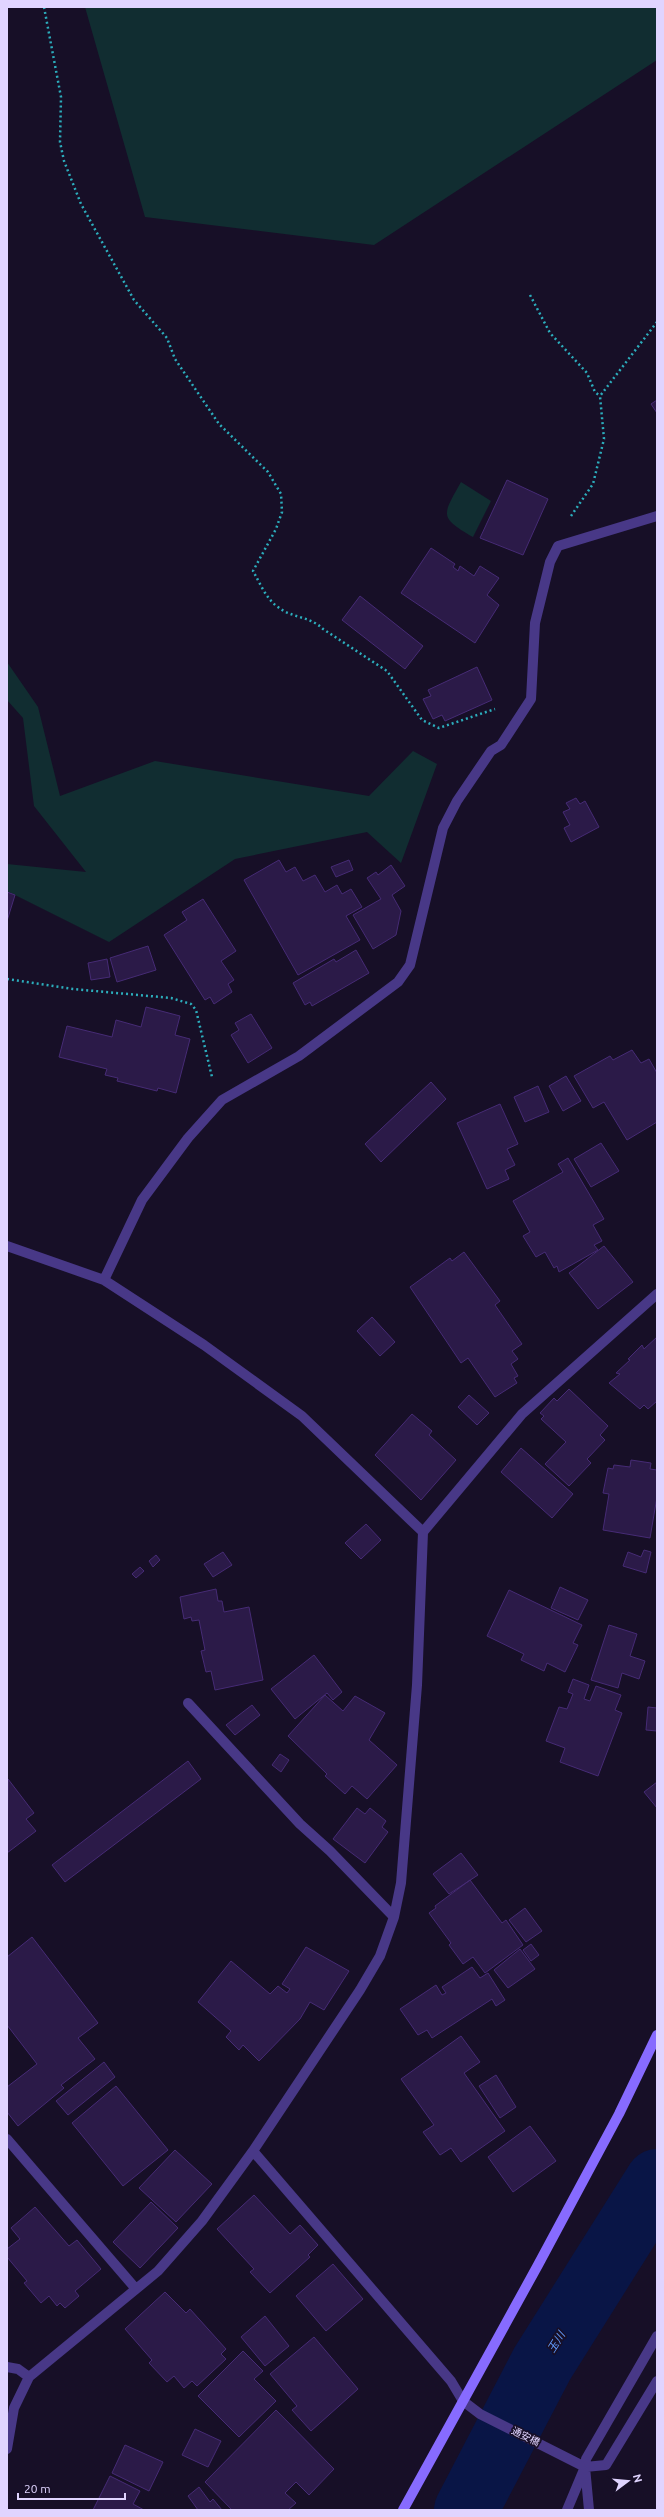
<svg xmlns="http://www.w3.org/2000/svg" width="664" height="2517" font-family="Ubuntu,'Noto Sans JP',sans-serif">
	<rect width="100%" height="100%" fill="#170f27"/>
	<path fill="#112d31" d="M85 7H657V60L374 245 145 217Z
		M461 482 491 501 473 537C439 517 442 516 461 482Z
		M7 662 38 707 60 796 155 761 369 796 413 751 437 764 401 863 367 832 235 859 109 942 7 891V864L86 872 34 806 23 718 7 700Z"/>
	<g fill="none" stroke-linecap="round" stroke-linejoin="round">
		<path stroke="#091546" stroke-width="64" d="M466 2510 542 2364 657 2181"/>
	</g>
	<path fill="#2b1a48" stroke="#462b75" d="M657 400V413L651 404Z
		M507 480 548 499 523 555 480 538Z
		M431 548 455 564 453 567 458 571 460 566 474 576 480 566 499 578 487 595 499 605 475 643 401 593Z
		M360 596 423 646 405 669 342 620Z
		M477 667 492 700 445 721 442 715 433 719 423 699 431 696 428 690Z
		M576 798 580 804 585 801 599 827 571 842 564 828 570 825 563 812 570 809 566 803Z
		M279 860 286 872 295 867 303 881 315 875 325 892 337 885 342 894 351 889 362 907 346 916 360 940 298 975 244 880Z
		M349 860 353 870 336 877 331 867Z
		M391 865 405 886 392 895 401 911 396 935 373 949 353 915 381 899 367 878 376 872 378 875Z
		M7 892 15 895 7 921Z
		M203 899 236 951 221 961 234 980 228 984 232 992 214 1004 210 997 205 1000 164 935 187 920 182 912Z
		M148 946 156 970 117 982 110 958Z
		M356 950 369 973 312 1006 310 1002 305 1005 293 983 334 959 336 962Z
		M107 959 110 977 91 980 88 963Z
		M146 1007 180 1016 175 1035 190 1039 176 1093 158 1088 157 1091 117 1081 118 1078 105 1075 107 1069 59 1057 67 1026 112 1037 116 1020 141 1027Z
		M251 1014 272 1048 248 1063 231 1035 239 1030 235 1023Z
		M632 1050 641 1063 649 1059 657 1073V1122L627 1140 604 1102 593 1108 574 1076 610 1056 613 1060Z
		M566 1076 581 1101 563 1111 549 1086Z
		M431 1082 446 1099 381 1162 365 1144Z
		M538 1086 549 1112 525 1122 514 1097Z
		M500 1104 518 1144 507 1149 515 1165 505 1170 509 1179 487 1189 457 1123Z
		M601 1143 619 1171 591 1187 574 1159Z
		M568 1158 604 1219 593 1225 602 1241 594 1245 598 1250 559 1272 557 1266 554 1268 545 1252 536 1257 523 1236 530 1232 513 1201 563 1172 558 1164Z
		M604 1246 633 1282 598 1309 569 1273Z
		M464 1252 500 1301 495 1305 522 1344 512 1351 518 1359 511 1364 518 1376 514 1378 517 1383 495 1397 468 1358 461 1363 410 1287 450 1258 452 1261Z
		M372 1317 395 1342 380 1356 357 1331Z
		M657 1337V1401L648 1409 644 1405 640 1409 609 1383 620 1374 616 1373 630 1360 628 1359 642 1345 644 1349Z
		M569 1389 608 1426 600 1435 605 1440 587 1459 591 1463 569 1486 545 1464 566 1442 541 1419 544 1416 540 1413 554 1398 557 1401Z
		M469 1395 489 1413 477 1425 458 1407Z
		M412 1414 432 1431 429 1435 456 1460 421 1500 375 1455Z
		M521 1448 573 1494 552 1518 501 1472Z
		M631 1460 651 1463 650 1469 657 1470V1497L650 1538 603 1530 609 1494 603 1493 608 1468 613 1469 614 1465 630 1467Z
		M366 1524 381 1540 361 1559 345 1543Z
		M644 1550 651 1552 646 1573 623 1566 628 1552 641 1557Z
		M223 1552 232 1565 213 1577 204 1564Z
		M156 1555 160 1560 153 1567 149 1561Z
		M140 1567 144 1571 136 1578 132 1574Z
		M560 1587 588 1600 578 1620 551 1608Z
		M216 1589 218 1601H222L224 1612 249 1607 263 1680 215 1690 211 1671 206 1672 201 1651 205 1650 199 1620 192 1621 191 1617 184 1619 180 1597Z
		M509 1590 582 1625 573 1643 578 1645 565 1672 547 1663 544 1671 521 1660 524 1654 487 1636Z
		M609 1625 637 1634 630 1656 645 1661 639 1679 622 1673 618 1688 591 1680Z
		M314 1655 342 1692 333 1700 327 1693 295 1719 271 1689Z
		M573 1679 589 1685 584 1699 590 1701 596 1686 621 1695 615 1710 622 1713 598 1776 560 1762 565 1748 546 1741 559 1707 567 1709 573 1694 568 1692Z
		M325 1695 343 1711 355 1696 385 1713 369 1740 397 1765 367 1799 352 1786 345 1794 325 1776 327 1774 288 1736Z
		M252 1705 260 1715 235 1735 226 1725Z
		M648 1707 657 1708V1731L646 1730Z
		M280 1754 289 1760 281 1772 272 1765Z
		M188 1761 201 1779 65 1882 52 1865Z
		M8 1779 34 1813 26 1819 36 1831 7 1853Z
		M657 1782V1808L644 1792Z
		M357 1808 365 1814 370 1808 386 1821 382 1827 388 1832 365 1863 333 1839Z
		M461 1853 478 1875 449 1894 433 1874Z
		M470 1880 502 1923 506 1920 523 1945 485 1973 473 1957 463 1964 449 1945 451 1943 429 1913 436 1908 435 1906Z
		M525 1908 542 1931 526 1942 509 1920Z
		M32 1937 98 2023 78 2038 95 2059 61 2085 64 2088 18 2126 7 2112V2087L37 2064 7 2025V1957Z
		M531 1944 539 1955 531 1961 523 1950Z
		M306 1947 349 1971 324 2010 310 2002 300 2019 259 2061 243 2045 239 2050 226 2037 231 2031 198 2002 231 1961 270 1994 278 1986 287 1993 290 1989 282 1984Z
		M520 1949 535 1969 508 1988 494 1970Z
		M472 1967 480 1978 488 1973 505 2000 496 2006 492 1999 432 2038 427 2030 418 2035 400 2009 436 1985 442 1995 446 1993 442 1987Z
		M461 2036 480 2062 464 2073 505 2131 461 2162 451 2148 440 2155 423 2132 434 2125 401 2079Z
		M104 2062 115 2077 68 2115 56 2101Z
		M496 2075 516 2107 500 2118 479 2086Z
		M116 2086 168 2150 123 2186 72 2123Z
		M530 2126 556 2161 513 2192 488 2157Z
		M175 2150 212 2184 176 2222 139 2188Z
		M254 2195 290 2234 300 2225 318 2245 308 2255 310 2257 270 2293 250 2272 254 2269 217 2229Z
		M151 2202 178 2228 140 2268 113 2242Z
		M35 2207 69 2246 77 2240 101 2269 75 2291 79 2296 65 2308 60 2303 57 2306 49 2296 41 2303 24 2283 27 2281 7 2257V2249L20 2239 11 2228Z
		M333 2264 363 2299 326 2331 296 2296Z
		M165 2292 186 2313 190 2309 226 2349 221 2354 226 2359 197 2386 192 2381 184 2388 174 2376 167 2382 149 2363 152 2360 125 2329Z
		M265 2316 289 2346 265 2366 241 2337Z
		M314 2337 358 2389 311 2431 292 2410 297 2406 270 2374Z
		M243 2351 263 2371 254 2379 276 2401 239 2437 198 2396Z
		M276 2410 334 2469 309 2495 296 2482 285 2493 296 2503 288 2510H232L205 2482Z
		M195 2429 221 2441 208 2467 182 2455Z
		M125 2445 163 2462 149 2491 112 2473Z
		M110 2476 140 2491 133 2504 144 2510H93Z
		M199 2487 210 2502 213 2499 222 2510H198L188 2496Z"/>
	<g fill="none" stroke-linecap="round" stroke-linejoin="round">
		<path stroke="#2cadbc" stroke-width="2.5" stroke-dasharray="2 3" stroke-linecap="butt" d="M44 7 61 97 60 142 64 161 81 204 134 300 167 338 175 359 219 424 268 472 281 494 282 512 276 529 253 571C260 583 266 599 278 607 291 618 310 616 323 629L387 671 422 720 439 728 495 709
			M530 295 550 333 587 373 595 392 600 396
			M571 516 593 484 604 439 600 396 657 322
			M7 979 73 989 171 998 191 1004 196 1010 212 1077"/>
		<path stroke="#483887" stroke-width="10" d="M7 1246 104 1280 204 1345 302 1416 423 1532
			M104 1280 142 1200 188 1138 222 1100 299 1056 398 982 410 965 443 828 457 801 491 751 501 745 531 699 535 623 550 562 558 546 657 516
			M188 1703 300 1824 330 1851 394 1917
			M7 2139 136 2289
			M253 2151 360 1990 380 1956 394 1917 401 1883 417 1685 423 1532 522 1414 657 1294
			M7 2367 18 2369 29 2377
			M7 2449 14 2408 29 2377 158 2271 202 2221 253 2151 451 2381 463 2401 480 2414 585 2467 589 2510
			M585 2467 606 2465 657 2381
			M567 2510 585 2467 586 2459 657 2336"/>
		<path stroke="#876bff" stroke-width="10" d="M403 2510 538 2265 619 2114 657 2035"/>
	</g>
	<g text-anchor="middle" stroke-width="3.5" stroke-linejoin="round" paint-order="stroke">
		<g font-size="10" fill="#e0d4ff" stroke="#170f27">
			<text transform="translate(526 2436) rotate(26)" y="4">通安橋</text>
		</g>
		<g font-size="11" font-style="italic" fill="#629dff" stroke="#170f27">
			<text transform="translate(556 2342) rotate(-58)" y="4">玉川</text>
		</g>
	</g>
	<rect width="664" height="2517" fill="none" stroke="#e0d4ff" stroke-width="16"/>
	<g transform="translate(628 2481) rotate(74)" stroke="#170f27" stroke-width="3" paint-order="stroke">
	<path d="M0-3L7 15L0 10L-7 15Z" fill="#e0d4ff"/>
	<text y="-6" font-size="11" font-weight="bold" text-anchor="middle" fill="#e0d4ff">N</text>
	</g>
	<path d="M18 2493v6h107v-6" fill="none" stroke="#e0d4ff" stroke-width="2"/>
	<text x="24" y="2493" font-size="12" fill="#e0d4ff" stroke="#170f27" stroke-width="3" paint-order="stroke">20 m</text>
</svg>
